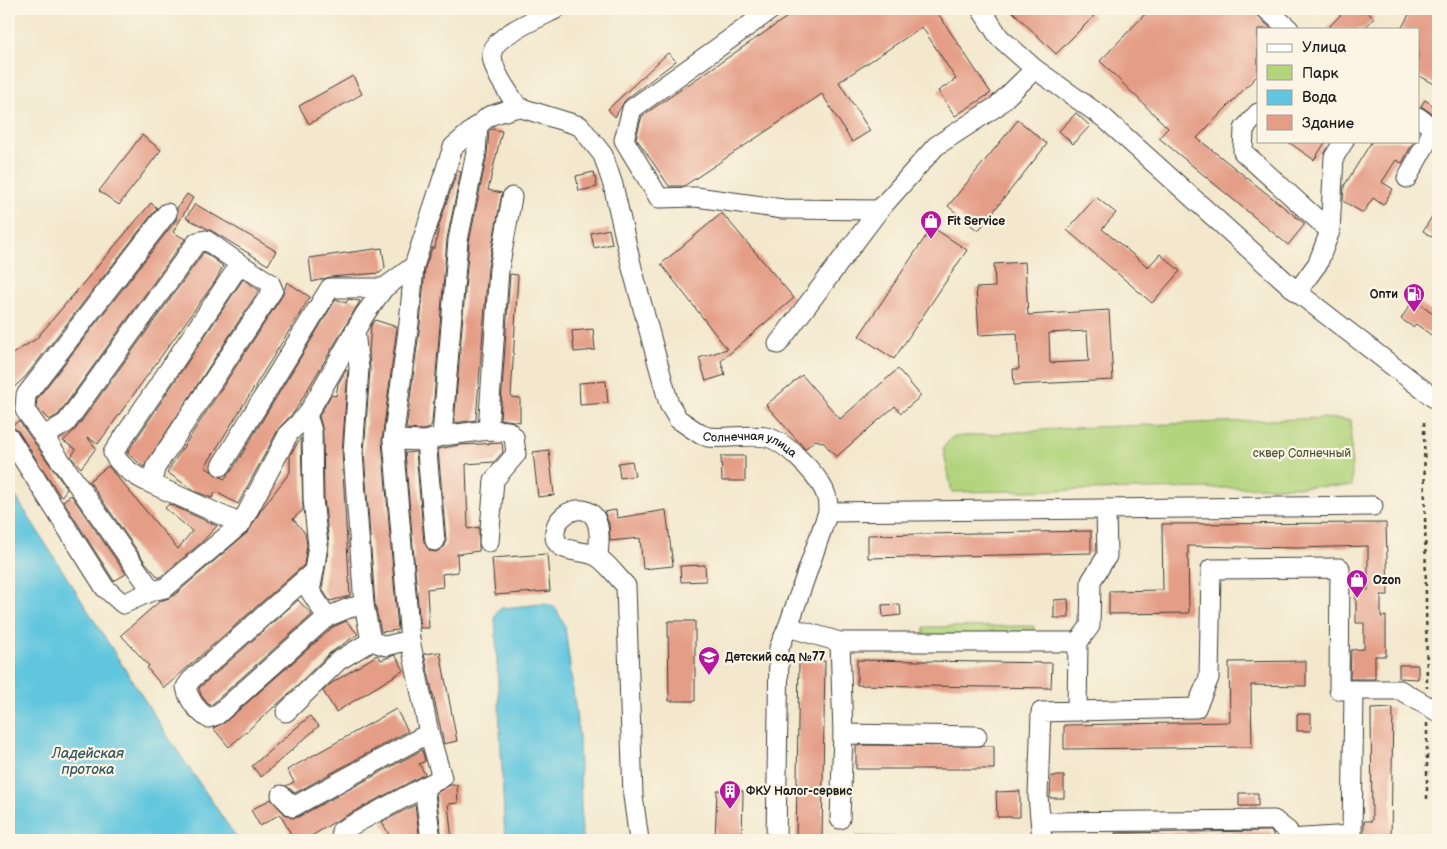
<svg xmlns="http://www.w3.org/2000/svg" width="1447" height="849" font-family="'Balsamiq Sans',sans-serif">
	<rect width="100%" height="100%" fill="#fcf5e5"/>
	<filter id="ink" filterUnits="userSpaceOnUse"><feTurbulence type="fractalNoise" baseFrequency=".02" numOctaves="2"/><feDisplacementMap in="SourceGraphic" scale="10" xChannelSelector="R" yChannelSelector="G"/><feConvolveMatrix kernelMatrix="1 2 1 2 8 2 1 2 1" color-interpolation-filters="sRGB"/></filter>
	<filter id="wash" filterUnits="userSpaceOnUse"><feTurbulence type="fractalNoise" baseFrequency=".0096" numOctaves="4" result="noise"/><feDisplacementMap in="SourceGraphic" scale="20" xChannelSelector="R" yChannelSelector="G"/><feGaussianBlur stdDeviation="1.12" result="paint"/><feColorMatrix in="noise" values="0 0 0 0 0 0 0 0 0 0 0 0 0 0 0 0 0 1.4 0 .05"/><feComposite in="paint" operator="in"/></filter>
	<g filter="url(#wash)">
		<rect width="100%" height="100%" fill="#f3e8cd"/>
		<path fill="#b2d47d" stroke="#67784c" d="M1322 418 1351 420 1352 486 952 492 943 448 952 437 1070 428Z
			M1034 626V636L924 637V627Z"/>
		<path fill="#8db66c" stroke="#546944" d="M856 836 980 840H856Z"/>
		<path fill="#61c6de" stroke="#3e717d" d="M9 486 166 734 238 840H9Z
			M542 604 551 605 556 608 565 627 579 737 582 840H505L495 617 497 611 502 608Z"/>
		<g id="blocks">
			<path fill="#e49d86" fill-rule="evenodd" d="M799 9H935L991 93 955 116 938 91 956 79 922 27 839 82 870 131 852 142 822 94 684 186H669L636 138 642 116Z
				M1010 9H1086L1094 16 1056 54Z
				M1150 9H1255L1258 17 1272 29H1258V75L1197 138 1305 224 1288 245 1159 138 1168 128 1100 61Z
				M1346 9H1363L1374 18 1364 29H1327Z
				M1412 9H1438V86L1418 75V29H1401Z
				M668 53 676 61 625 100 615 117 608 109Z
				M353 76 362 94 309 124 299 106Z
				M1425 100 1438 109V118L1421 106Z
				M1076 113 1090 126 1073 144 1059 131Z
				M1018 120 1047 144 978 231 948 206Z
				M492 129 502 131 488 190 502 193 488 268 476 420 454 423 469 242 487 155 489 131Z
				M142 135 161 150 119 205 99 191Z
				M1287 141H1326L1314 160Z
				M1372 141H1414L1402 163 1396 160 1382 182 1393 189 1383 205 1373 198 1363 213 1343 201 1344 186Z
				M457 171 461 172 447 239 432 423 430 428 424 430 406 429 420 325 425 268 432 248H435L439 225Z
				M594 172 597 187 579 191 576 176Z
				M187 194 193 198 173 232 185 239 58 415 49 420 36 407 37 399 176 220 177 208Z
				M1096 197 1116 213 1102 229 1148 267 1160 254 1180 271 1152 303 1067 230Z
				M151 203 157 208 26 376 9 392V356L36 339Z
				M195 204 276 251 268 265 212 231 186 218Z
				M1438 207V241L1423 231Z
				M722 213 794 298 721 361 725 375 706 381 699 358 727 349 661 264Z
				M932 227 967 250 894 359 859 336Z
				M609 229 612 244 594 248 591 233Z
				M382 248 385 267 380 273 330 277 312 282 309 258Z
				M204 252 223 266 216 280 98 444 87 437 96 448 81 468 71 457 76 449 63 441 75 430Z
				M1025 262 1028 315 1109 310 1113 380 1014 385 1013 369H1019L1017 333 979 335 976 288 995 287 994 264ZM1087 331 1089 361 1050 363 1049 333Z
				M510 274 518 275 511 397 520 398V422L500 419Z
				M243 279 259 290 144 467 127 453Z
				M287 282 310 297 205 467 224 479 231 472 336 299 346 303 348 299 360 301 295 411 279 428 238 504 216 492 212 498 194 491 167 472 282 296Z
				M1414 299 1438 317V340L1416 324 1413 327 1401 319Z
				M375 320 397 327 382 441 398 630 381 632 375 604 364 453 370 369 369 352 371 325Z
				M593 329 595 350 574 352 572 331Z
				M898 369 921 396 901 413 895 406 836 457 823 442 815 440 805 449 766 405 802 375 840 419Z
				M346 370 348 371 342 454 350 596 330 601 322 589 329 544 324 498 323 431 319 416 331 395 336 396 338 384Z
				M606 381 608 403 580 405 579 383Z
				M19 421 67 489 61 497 18 431 11 426Z
				M301 438 303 510 293 519 305 533 307 545 304 565 164 688 147 668 149 666 121 635 160 601 172 597 248 532 261 510 290 472V455Z
				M502 443 503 452 494 462 466 464 468 529 479 527V551L457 554 458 572 442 574 443 587 427 589 429 628H420L405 453 416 452 424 542 430 551 436 552 445 546 446 540 438 449 460 445Z
				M549 450 554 495 538 497 533 452Z
				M721 456H745V481H722Z
				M632 461 635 476 620 478 618 463Z
				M108 466 178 549 192 531 165 508 169 504 217 526 201 543 159 578 145 562 89 481Z
				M71 495 126 574 114 581 63 501Z
				M616 510 617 518 666 510 673 566 643 569 640 538 610 541 609 524 604 512Z
				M1386 523 1388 595H1381V617L1386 616V656H1375V679H1350L1351 650 1364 649V623H1356V590H1368V546L1298 548 1188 546 1189 613 1109 614V591L1163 590 1162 524Z
				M1091 531V553L868 558V535Z
				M547 554 550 591 495 595 492 558Z
				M705 565 706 581 681 582 680 566Z
				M1068 599 1069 618H1054V600Z
				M298 600 312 615 211 705 208 704 201 695 199 688Z
				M900 604 901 615 883 617 882 605Z
				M346 621 358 634 330 653 282 700 229 747 213 728 224 723 333 627Z
				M668 621H695V701H669Z
				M440 652 457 741 444 744 424 654Z
				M377 655 381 660 395 655 404 670 336 712 323 691 332 683Z
				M857 660 1052 663 1051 688 857 685Z
				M799 661H825L822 840H796Z
				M1306 661V686L1251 685 1252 747 1064 749V725L1230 722 1229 662Z
				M1399 665H1418V679L1399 678Z
				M1393 708 1391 840H1364V821H1372L1371 709Z
				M396 709 408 731 295 793 286 786 294 782 287 770Z
				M1297 714H1311V731H1297Z
				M310 716 319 726 261 777 252 766Z
				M856 745 994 746V769H856Z
				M422 750 425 761 419 764 425 774 336 821 305 840H294L280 814 260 826 251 810 271 799 286 815 292 818 298 817Z
				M1051 776H1064V798H1050Z
				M450 785H457L458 803 448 804 452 840H442L436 793Z
				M717 790 743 791 742 840H715Z
				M1020 791V817H997L996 792Z
				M1239 793H1258V806H1239Z
				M415 805 420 840H392L382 822Z
				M1270 831 1273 833V840H1115V833Z"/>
		</g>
	</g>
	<g filter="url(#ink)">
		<use href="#blocks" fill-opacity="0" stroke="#3c3b37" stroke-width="1"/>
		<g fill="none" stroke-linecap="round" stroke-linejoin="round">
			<g stroke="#3c3b37" stroke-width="21">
				<g id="minor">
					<path d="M772 9 632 109 624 140 659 198 696 197 783 209 879 210"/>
					<path d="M981 9 999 37 1035 69 1104 118 1297 292 1438 401"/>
					<path d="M1266 9 1289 29"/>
					<path id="s1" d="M518 107 580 126 603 155 613 185 632 268 669 404 678 419 700 434 708 437C727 439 747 434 766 437 784 440 816 473 824 490 828 498 828 504 828 512L788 627 779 648 776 840"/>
					<path d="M518 107C509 93 493 73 492 55 491 36 542 17 556 9"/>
					<path d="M1258 113 1244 129 1243 152 1330 231 1318 263 1297 292"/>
					<path d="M1407 178 1434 129 1418 117"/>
					<path d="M1330 231 1334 157 1344 141"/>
					<path d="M778 344 879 210 936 146 997 106 1035 69"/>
					<path d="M307 415 312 431 313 499 318 545 314 571 191 680 186 687C189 701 196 710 208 718L217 715 327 617 310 591 314 571"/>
					<path d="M488 430 499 269 512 197"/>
					<path d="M44 436 66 423 197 242 206 240 240 264 113 453C121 468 136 477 152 484L155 468 273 290 270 283 240 264"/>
					<path d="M442 436 458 240 476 153 478 125"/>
					<path d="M9 437 105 588 123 604 152 591 165 588 241 524 289 433 307 415 365 314 384 288 414 266"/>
					<path d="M393 440 426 441 442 436 488 430 508 431 514 437 516 454 494 480 489 542"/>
					<path d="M426 441 435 541"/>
					<path d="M221 466 330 288H384"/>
					<path d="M152 484 241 524"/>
					<path d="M828 512 1373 506"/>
					<path d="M598 556C599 544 601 529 595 518 584 501 557 513 555 531 552 557 586 547 599 558 609 565 617 577 626 586L633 796 639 840"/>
					<path d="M152 591 25 410 26 395 167 213"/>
					<path d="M327 617 349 608 364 605"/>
					<path d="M788 627 840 642H1078"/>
					<path d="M371 641 386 646 410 640"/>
					<path d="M840 642 843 734 977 736"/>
					<path d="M1354 690H1400L1438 712"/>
					<path d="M1077 711 1196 708 1209 678 1211 569 1340 568 1339 690H1354L1352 835 1289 839"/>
					<path d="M286 712 338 661 371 641 364 605 353 453 359 368 355 331"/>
					<path d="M281 795 293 807 429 733"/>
					<path d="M840 819 843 734"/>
					<path d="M1042 822 1274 820 1288 831 1289 840"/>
					<path d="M341 831 424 787"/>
					<path d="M431 840 424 787 442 778 429 733 410 640 393 440 409 323 414 266 453 147 489 116 518 107"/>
					<path d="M1042 840 1038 796 1041 712 1077 711 1078 642 1090 626 1091 581 1107 556 1106 509"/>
				</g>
			</g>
			<path stroke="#3c3b37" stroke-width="2.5" stroke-dasharray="4 4" stroke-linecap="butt" d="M1424 422 1427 688
				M1427 723V803"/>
			<use href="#minor" stroke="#fff" stroke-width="19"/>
		</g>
	</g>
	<defs>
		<g id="shop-pin" transform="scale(1.125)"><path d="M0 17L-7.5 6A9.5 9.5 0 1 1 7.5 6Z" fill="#b5179e" stroke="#fcf5e5"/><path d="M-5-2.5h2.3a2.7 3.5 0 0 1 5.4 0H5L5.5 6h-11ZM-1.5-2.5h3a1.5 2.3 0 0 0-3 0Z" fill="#fff"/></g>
		<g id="fuel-pin" transform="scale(1.125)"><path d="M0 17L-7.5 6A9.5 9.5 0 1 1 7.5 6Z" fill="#b5179e" stroke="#fcf5e5"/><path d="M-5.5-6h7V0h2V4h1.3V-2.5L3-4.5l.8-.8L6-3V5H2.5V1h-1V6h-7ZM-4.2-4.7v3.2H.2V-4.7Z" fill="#fff"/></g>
		<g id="school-pin" transform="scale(1.125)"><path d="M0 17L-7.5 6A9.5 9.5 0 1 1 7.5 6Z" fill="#b5179e" stroke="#fcf5e5"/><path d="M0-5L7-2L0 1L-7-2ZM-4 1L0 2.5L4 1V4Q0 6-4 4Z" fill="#fff"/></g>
		<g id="building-pin" transform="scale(1.125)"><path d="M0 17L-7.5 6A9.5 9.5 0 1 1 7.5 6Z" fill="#b5179e" stroke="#fcf5e5"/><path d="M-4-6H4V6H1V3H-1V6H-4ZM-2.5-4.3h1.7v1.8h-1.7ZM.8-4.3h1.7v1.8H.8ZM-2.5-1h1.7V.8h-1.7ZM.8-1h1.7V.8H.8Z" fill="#fff"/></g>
	</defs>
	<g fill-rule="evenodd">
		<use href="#shop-pin" x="931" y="221"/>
		<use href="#fuel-pin" x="1414" y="294"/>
		<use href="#shop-pin" x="1357" y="580"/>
		<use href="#school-pin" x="709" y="657"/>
		<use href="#building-pin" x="730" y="791"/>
	</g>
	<g text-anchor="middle" stroke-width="4.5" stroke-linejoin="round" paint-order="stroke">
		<g font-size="12" font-weight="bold" fill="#1c1c1c" stroke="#fcf5e5" text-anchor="start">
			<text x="947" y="225">Fit Service</text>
			<text x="1398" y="298" text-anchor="end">Опти</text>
			<text x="1373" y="584">Ozon</text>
			<text x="725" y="661">Детский сад №77</text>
			<text x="746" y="795">ФКУ Налог-сервис</text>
		</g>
		<g font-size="12" fill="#1c1c1c" stroke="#fcf5e5">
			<text dy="4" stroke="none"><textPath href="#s1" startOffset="456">Солнечная улица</textPath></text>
		</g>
		<g font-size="12" fill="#505c3e" stroke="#fcf5e5">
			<text x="1302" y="457">сквер Солнечный</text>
		</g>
		<g font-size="14" font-style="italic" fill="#345860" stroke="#fcf5e5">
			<text x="88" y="758">Ладейская<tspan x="88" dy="16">протока</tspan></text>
		</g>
	</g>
	<rect width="1447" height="849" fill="none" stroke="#fcf5e5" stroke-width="30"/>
	<rect x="1257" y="28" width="162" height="115" fill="#fcf5e5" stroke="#a29e95"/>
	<rect x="1267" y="44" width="25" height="8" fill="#ffffff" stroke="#a29e95"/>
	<text x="1302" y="52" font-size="15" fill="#1c1c1c">Улица</text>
	<rect x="1267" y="65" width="25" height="15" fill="#b2d47d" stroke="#a29e95"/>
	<text x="1302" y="78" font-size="15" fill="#1c1c1c">Парк</text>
	<rect x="1267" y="90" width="25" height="15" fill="#61c6de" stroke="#a29e95"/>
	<text x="1302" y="102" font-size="15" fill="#1c1c1c">Вода</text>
	<rect x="1267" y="115" width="25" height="15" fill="#e49d86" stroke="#a29e95"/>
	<text x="1302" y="128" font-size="15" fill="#1c1c1c">Здание</text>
</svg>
